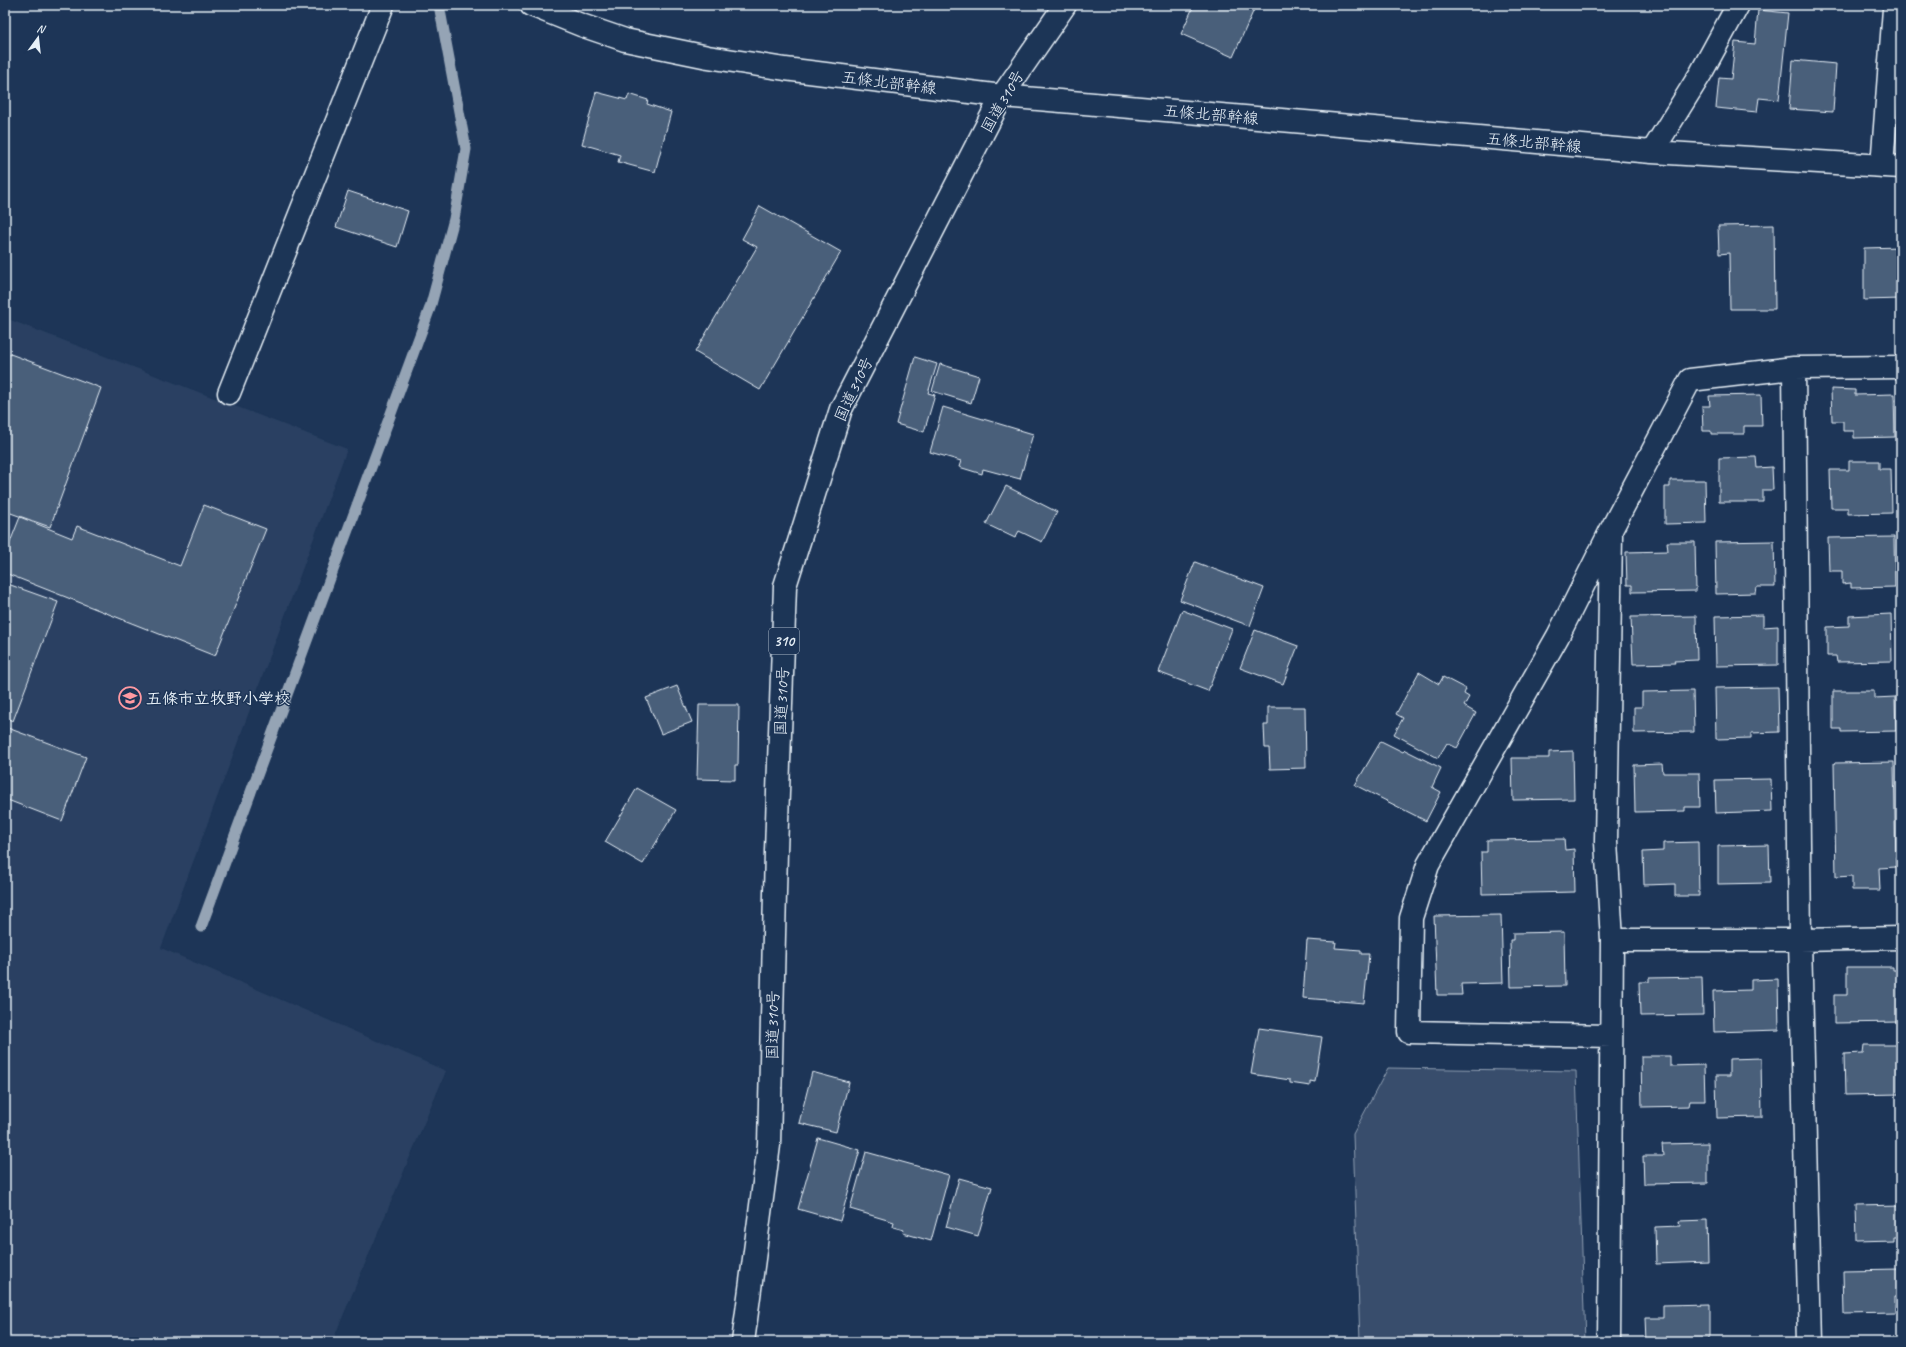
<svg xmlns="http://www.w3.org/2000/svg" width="1906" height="1347" font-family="Caveat,'Klee One',sans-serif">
	<rect width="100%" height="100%" fill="#1d3557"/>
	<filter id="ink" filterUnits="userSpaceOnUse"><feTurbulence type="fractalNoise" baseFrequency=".025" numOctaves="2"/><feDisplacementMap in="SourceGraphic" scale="8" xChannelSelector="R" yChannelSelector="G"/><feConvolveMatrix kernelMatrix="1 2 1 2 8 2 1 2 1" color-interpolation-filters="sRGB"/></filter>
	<g filter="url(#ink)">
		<path fill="#2a4162" d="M5 318 347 449 161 948 446 1071 332 1342H5Z"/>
		<path fill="#374d6c" stroke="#909fb2" d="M1388 1068 1576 1071 1585 1342H1360L1353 1134Z"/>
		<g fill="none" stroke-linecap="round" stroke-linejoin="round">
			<path stroke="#95a4b5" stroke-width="11" d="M201 927 430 308 454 219 466 149 439 5"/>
		</g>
		<path fill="#495e7a" stroke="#e8f1f8" d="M1194 5H1256L1233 57 1181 34Z
			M1758 10 1788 13 1779 100 1759 98 1757 112 1716 108 1719 78 1731 79 1735 42 1755 44Z
			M1793 60 1836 64 1833 112 1789 109Z
			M596 92 627 100 629 94 648 100 647 104 671 112 655 172 618 162 620 155 582 144Z
			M348 191 408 211 397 247 336 227Z
			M760 206 841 252 760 390 695 352 757 247 742 239Z
			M1774 225 1775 309H1730L1729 253 1719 254 1718 226Z
			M1901 247V299L1864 300V248Z
			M5 352 101 388 50 527 5 511Z
			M915 357 937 364 928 393 935 395 924 432 896 424Z
			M940 364 979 376 971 403 932 391Z
			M1831 389 1855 390V395L1894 394 1895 437 1854 438V431H1843V421H1832Z
			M1761 395 1762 426H1744V434H1711V431H1703L1702 406H1710L1709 396Z
			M943 407 1033 434 1020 479 983 469 982 474 959 467 961 461 930 452Z
			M1756 457 1757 468 1772 467 1773 490H1763V502H1719V458Z
			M1849 461H1879V469H1891L1892 513 1848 514V508H1831L1830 470H1849Z
			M1670 480H1705L1706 523 1665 524V487H1670Z
			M1006 486 1057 512 1042 542 1019 531 1015 538 986 524Z
			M204 505 266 529 215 656 5 573V555L20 517 72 538 77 526 180 566Z
			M1894 537 1895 587 1851 588V583L1842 584V571H1829L1828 538Z
			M1774 541 1775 587H1757L1756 593 1716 594 1715 542Z
			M1667 542H1695L1696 591 1632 592V585H1627L1626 552 1668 551Z
			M1195 562 1264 588 1250 626 1180 600Z
			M5 583 58 602 13 721 5 718Z
			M1182 610 1232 629 1208 691 1158 672Z
			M1891 614 1892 661 1837 662 1836 656H1827V627L1849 626V616Z
			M1763 615V627L1778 626V665L1716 666 1715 616Z
			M1696 616 1697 660 1674 661 1675 663 1633 664 1631 617Z
			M1255 630 1298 646 1283 684 1240 668Z
			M1419 672 1439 684 1443 677 1466 689 1464 694 1469 697 1464 706 1476 713 1457 748 1447 743 1438 758 1394 734 1403 718 1396 714Z
			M677 686 692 722 661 734 646 698Z
			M1778 687 1779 732 1751 733V738L1716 739 1715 688Z
			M1693 691 1694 732 1634 733V707H1642V692Z
			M1833 691H1874V698L1895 697 1896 731 1841 732V729H1833Z
			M699 705H739L738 765H735V780L697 779Z
			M1268 707H1305L1306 768 1270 769 1269 748H1265L1264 725H1268Z
			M5 727 86 757 62 821 5 799Z
			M1381 741 1403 752 1405 750 1441 768 1432 787 1441 792 1426 821 1355 785Z
			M1573 751 1574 799 1513 800 1512 758H1549V752Z
			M1894 762 1896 867 1879 868 1880 890H1852V876L1836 877 1834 763Z
			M1662 764 1663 773H1699L1700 807H1685V811L1635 812 1634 765Z
			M1771 779 1772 811 1716 813 1715 780Z
			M637 788 676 810 643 864 605 842Z
			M1564 839 1565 850 1574 849 1575 892 1482 894 1481 852H1487V840Z
			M1698 842 1699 896H1675V884L1644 885 1643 852 1663 851V843Z
			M1769 845 1770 883 1718 884V846Z
			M1501 915 1503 983 1461 984 1462 995H1437L1434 916Z
			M1564 932 1565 986 1511 987 1510 940H1513V933Z
			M1307 940 1336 942 1335 948 1361 950V954H1369L1364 1003 1303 998Z
			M1847 967H1893V970H1901V1022L1834 1023V995H1847Z
			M1702 977 1703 1015 1640 1016 1639 982H1649V978Z
			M1778 979 1779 1030 1714 1032 1713 991 1751 990V980Z
			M1259 1028 1322 1037 1315 1082 1310 1081V1086L1290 1083V1080L1251 1074Z
			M1864 1045H1901V1094L1845 1095 1844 1054 1863 1053Z
			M1641 1056H1670V1066L1704 1065 1705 1101H1690L1689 1106 1642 1107Z
			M1761 1058 1762 1117 1717 1118 1716 1076H1729V1059Z
			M812 1072 849 1082 836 1132 799 1123Z
			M818 1138 860 1150 840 1221 798 1209Z
			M1708 1143V1183L1644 1184 1643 1156H1663L1662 1144Z
			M866 1152 949 1175 931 1241 903 1233 904 1230 893 1227 894 1222 850 1209Z
			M959 1178 992 1187 978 1236 946 1227Z
			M1901 1204V1236H1893V1241L1857 1242 1856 1205Z
			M1707 1220 1708 1262 1656 1264 1655 1227 1680 1226 1679 1221Z
			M1901 1270V1295H1894V1312L1844 1313 1843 1271Z
			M1709 1304V1342H1647L1646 1317H1663V1305Z"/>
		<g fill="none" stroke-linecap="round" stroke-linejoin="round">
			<g stroke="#e8f1f8" stroke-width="25">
				<path id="minor" d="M531 5 581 25 625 40 708 57 785 69 1002 96 1652 152 1901 167
					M1652 152 1701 73 1738 5
					M1882 166 1894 9H1901
					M1794 368 1800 940 1810 1342
					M229 393 383 5
					M1612 940H1800L1901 938
					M1611 1036 1409 1032 1411 918 1428 865 1558 636 1611 530 1690 380 1794 368 1901 367
					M1609 1342 1612 940 1606 842 1611 535"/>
			</g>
			<g stroke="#e8f1f8" stroke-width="25">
				<path id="highway" d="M743 1342 769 1145 776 851 785 586 841 409 1002 96 1065 5"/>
			</g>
			<use href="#minor" stroke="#1d3557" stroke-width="22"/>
			<use href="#highway" stroke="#1d3557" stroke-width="22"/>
		</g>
	</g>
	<defs>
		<g id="school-ring" transform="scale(1.15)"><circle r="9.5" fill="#1d3557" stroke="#ff9aa2" stroke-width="1.5"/><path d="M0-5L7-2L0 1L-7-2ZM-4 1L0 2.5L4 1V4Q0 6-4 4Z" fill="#ff9aa2"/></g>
	</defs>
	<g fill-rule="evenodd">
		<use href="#school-ring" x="130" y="698"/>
	</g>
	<g text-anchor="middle" stroke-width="3" stroke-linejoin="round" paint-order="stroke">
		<rect fill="#1d3557" stroke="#abb9c8" stroke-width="1" x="769" y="628" width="30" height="26" rx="3"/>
		<g font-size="15" font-weight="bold" fill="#e8f1f8">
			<text x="784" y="646">310</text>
		</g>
		<g font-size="16" fill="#e8f1f8" stroke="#1d3557">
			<text transform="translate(889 82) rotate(7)" y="6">五條北部幹線</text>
			<text transform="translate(1002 101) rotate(-60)" y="6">国道310号</text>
			<text transform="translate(1211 114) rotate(5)" y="6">五條北部幹線</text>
			<text transform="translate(1534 142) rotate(5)" y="6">五條北部幹線</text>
			<text transform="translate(853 389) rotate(-65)" y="6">国道310号</text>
			<text transform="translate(781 701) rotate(-88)" y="6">国道310号</text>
			<text transform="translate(772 1025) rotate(-89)" y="6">国道310号</text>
		</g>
		<g font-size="16" font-weight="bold" fill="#e8f1f8" stroke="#1d3557" text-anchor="start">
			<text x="146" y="704">五條市立牧野小学校</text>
		</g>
	</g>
	<rect width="1906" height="1347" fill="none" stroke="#1d3557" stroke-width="20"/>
	<rect x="10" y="10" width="1886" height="1327" fill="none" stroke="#e8f1f8" stroke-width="1.5" filter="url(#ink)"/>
	<g transform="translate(38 38) rotate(15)" stroke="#1d3557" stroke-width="3" paint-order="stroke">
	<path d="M0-3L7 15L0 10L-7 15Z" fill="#e8f1f8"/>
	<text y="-6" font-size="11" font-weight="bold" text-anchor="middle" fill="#e8f1f8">N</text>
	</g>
</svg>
